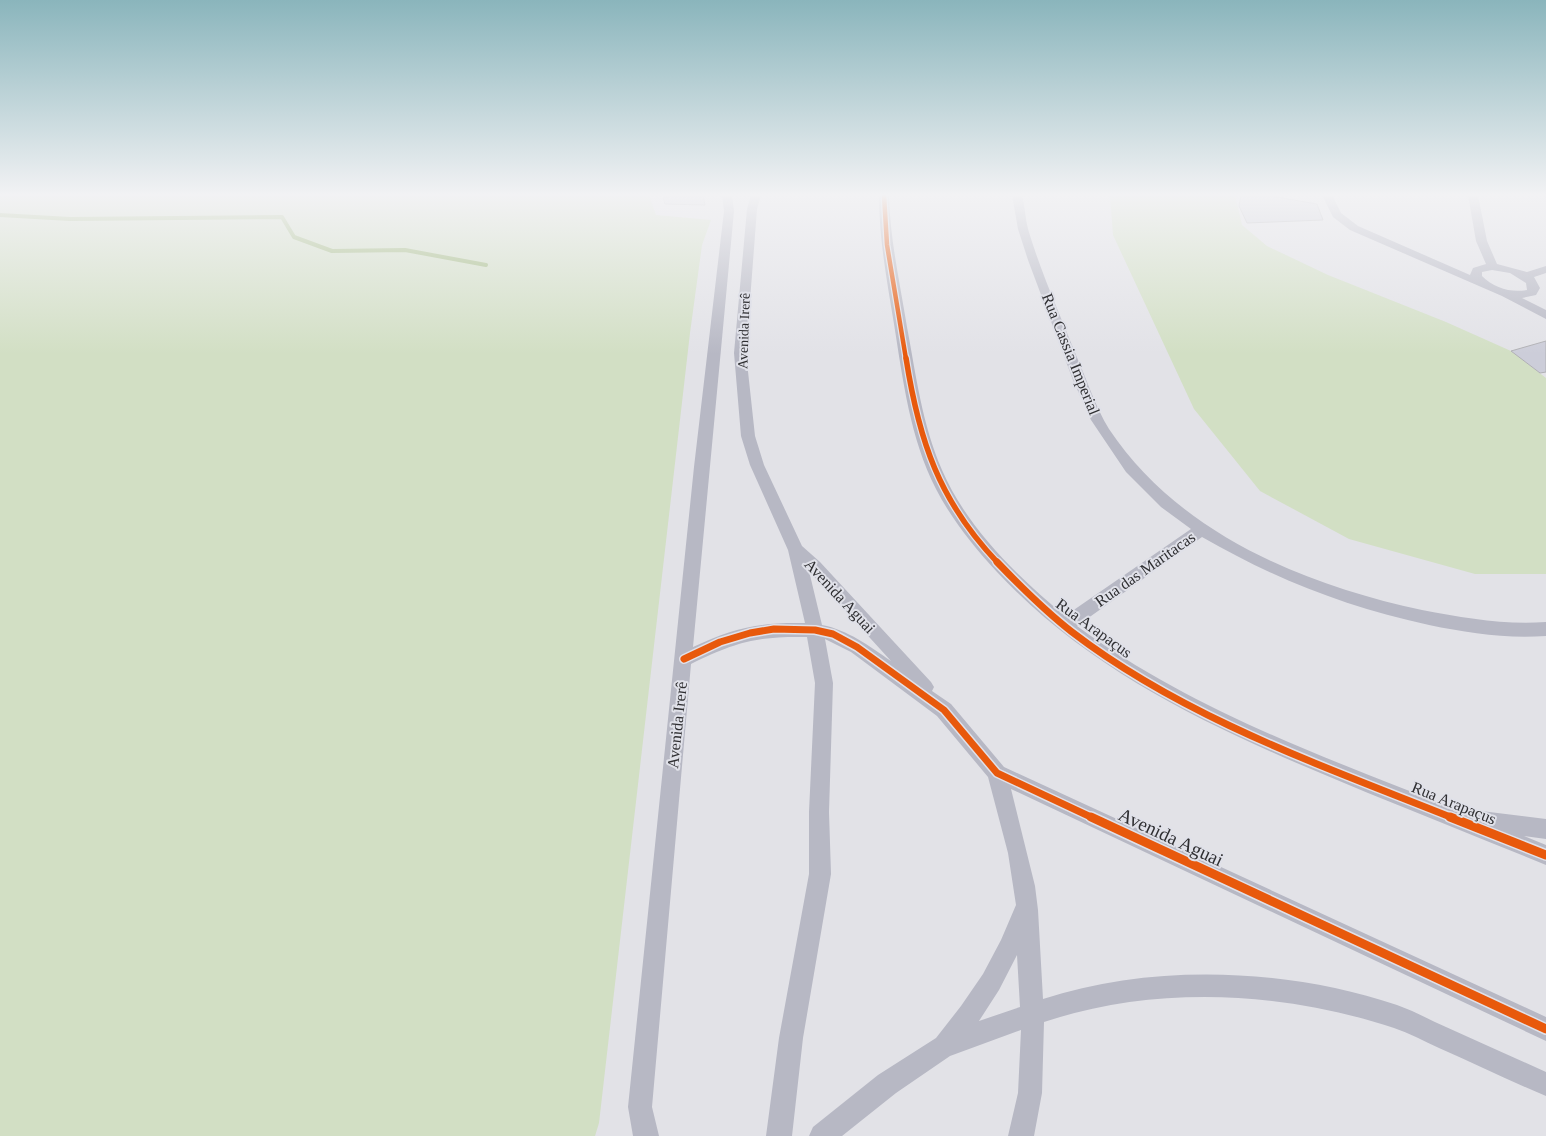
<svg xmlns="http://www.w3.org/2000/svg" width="1546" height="1136" font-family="'Times New Roman',serif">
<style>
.green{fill:#d2dfc4}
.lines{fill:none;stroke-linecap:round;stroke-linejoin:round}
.stream{stroke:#9db779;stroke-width:4}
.building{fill:#cccdd9;stroke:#b0b0b4}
.street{fill:#b7b8c4;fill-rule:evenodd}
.cycleway-far3-casing{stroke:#e0e1e9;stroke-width:7}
.cycleway-far2-casing{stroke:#e0e1e9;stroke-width:8}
.cycleway-far1-casing{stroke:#e0e1e9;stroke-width:10}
.cycleway-casing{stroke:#e0e1e9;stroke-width:12}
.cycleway-far3{stroke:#e8590c;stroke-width:4.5}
.cycleway-far2{stroke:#e8590c;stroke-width:5.5}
.cycleway-far1{stroke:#e8590c;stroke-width:7}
.cycleway{stroke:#e8590c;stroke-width:9}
.labels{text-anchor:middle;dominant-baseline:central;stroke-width:4;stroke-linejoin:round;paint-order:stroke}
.far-street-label{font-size:14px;fill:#2f2f32;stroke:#e0e1e9}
.street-label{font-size:16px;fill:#2f2f32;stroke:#e0e1e9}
.near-street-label{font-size:19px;fill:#2f2f32;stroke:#e0e1e9}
</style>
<rect width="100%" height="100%" fill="#e2e2e7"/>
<g class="green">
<path d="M0,195h649l7,20 55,5 -9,25 -12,88 -91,790 -4,13h-595z"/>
<path d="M1110,195h125l7,30 25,21 61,29 118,47 65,29 35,27v196h-71l-126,-35 -89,-48 -66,-82 -81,-174z"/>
</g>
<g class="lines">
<path class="stream" d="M0,215l70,4 212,-2 12,20 38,14 73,-1 81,15"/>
</g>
<g class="building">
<path d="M679,195h24l2,10 -40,-1 -2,-6z"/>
<path d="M1241,195h24l52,9 6,16 -76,3 -8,-17z"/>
<path d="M1546,341v31l-6,1 -29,-22z"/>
</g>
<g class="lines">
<g class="street">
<path d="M722,195h10l2,16 -41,436c40,-19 67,-25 112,-24l-17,-73 -38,-85 -9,-29 -7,-83 13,-144 4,-14h10l-4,14 -11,144 9,83 9,29 38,81 18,16 111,120 3,5 -2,4 19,13 53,63 542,250v24l-535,-252 24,97 3,24 5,89c110,-36 244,-31 354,6 17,6 33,15 49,22 33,15 67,30 100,45v24c-36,-15 -71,-32 -107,-48 -15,-7 -30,-15 -45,-20 -111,-37 -239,-43 -350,-6l-2,71 -8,43h-26l10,-43 3,-63 -71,26 -54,37 -54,43h-33l4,-9 65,-52 58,-37 25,-32 22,-32 18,-34 15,-35 -8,-52 -20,-76 -51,-61 -86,-64 -26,-13 8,44 -4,129 2,62 -28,164 -11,98h-26l13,-98 30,-164v-62l6,-129 -8,-46c-50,-1 -71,5 -116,27l-39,443 7,29h-26l-5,-29 66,-640 30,-256zM809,571l82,90c-22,-15 -43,-31 -69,-36zM1017,955l3,52 -41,14 20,-31z"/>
<path d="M879,195h10c1,45 11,88 18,132 9,48 15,97 35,143 25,58 75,106 123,146l126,-87 -30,-22 -35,-35 -35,-52 -18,-40 -45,-120 -10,-31 -6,-34h10c3,11 3,23 6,34 13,44 33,88 50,131 10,23 18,48 31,69 69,104 195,156 313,181 42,8 82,15 124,12v14c-40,3 -78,-3 -117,-11 -83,-18 -154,-46 -227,-88l-125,89c117,86 255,134 389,187l7,-3 73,9v20l-22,-3 22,9v20c-59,-24 -118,-48 -178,-72 -135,-56 -269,-112 -371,-221 -23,-25 -45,-52 -61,-83 -26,-51 -33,-109 -42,-165 -7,-43 -15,-85 -15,-129z"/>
<path d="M1322,195h10l9,18 17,13 112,49 3,-7 13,-4 -10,-23 -8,-46h10l9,46 10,23 30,8 19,-6v7l-12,4 6,11 -4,7 -14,3 24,12v9l-44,-23 -152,-66 -17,-13zM1492,270l18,3 16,10 1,7c-16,3 -33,-2 -45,-14v-4z"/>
</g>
<g class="cycleway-far3-casing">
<path id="cycleway-far3" d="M884,195l3,50 19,114"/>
</g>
<g class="cycleway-far2-casing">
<path id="cycleway-far2" d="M906,358c13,83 33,143 92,205"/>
</g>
<g class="cycleway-far1-casing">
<g id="cycleway-far1">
<path d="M997,562c24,25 48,49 75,70 112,86 251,134 381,186"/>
<path d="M684,659l36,-17 30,-9 24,-4 41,1 18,4 24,13 87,63 53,63 96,45"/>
</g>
</g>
<g class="cycleway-casing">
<g id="cycleway">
<path d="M1091,817l455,212"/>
<path d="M1450,817l96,38"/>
</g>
</g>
<use href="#cycleway-far3" class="cycleway-far3"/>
<use href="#cycleway-far2" class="cycleway-far2"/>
<use href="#cycleway-far1" class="cycleway-far1"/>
<use href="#cycleway" class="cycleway"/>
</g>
<linearGradient id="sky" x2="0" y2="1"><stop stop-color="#8ab5bc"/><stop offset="0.55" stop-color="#f2f2f4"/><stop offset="1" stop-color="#f2f2f4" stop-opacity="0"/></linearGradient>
<rect width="1546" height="354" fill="url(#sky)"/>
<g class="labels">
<g class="far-street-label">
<text transform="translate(744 331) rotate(-88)">Avenida Irerê</text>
</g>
<g class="street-label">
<text transform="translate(1071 354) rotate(68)">Rua Cassia Imperial</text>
<text transform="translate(1145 569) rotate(-35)">Rua das Maritacas</text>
<text transform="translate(840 596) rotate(47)">Avenida Aguai</text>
<text transform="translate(1094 628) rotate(36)">Rua Arapaçus</text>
<text transform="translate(677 725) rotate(-84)">Avenida Irerê</text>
<text transform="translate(1454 803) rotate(22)">Rua Arapaçus</text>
</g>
<g class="near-street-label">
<text transform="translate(1171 837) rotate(25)">Avenida Aguai</text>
</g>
</g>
</svg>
